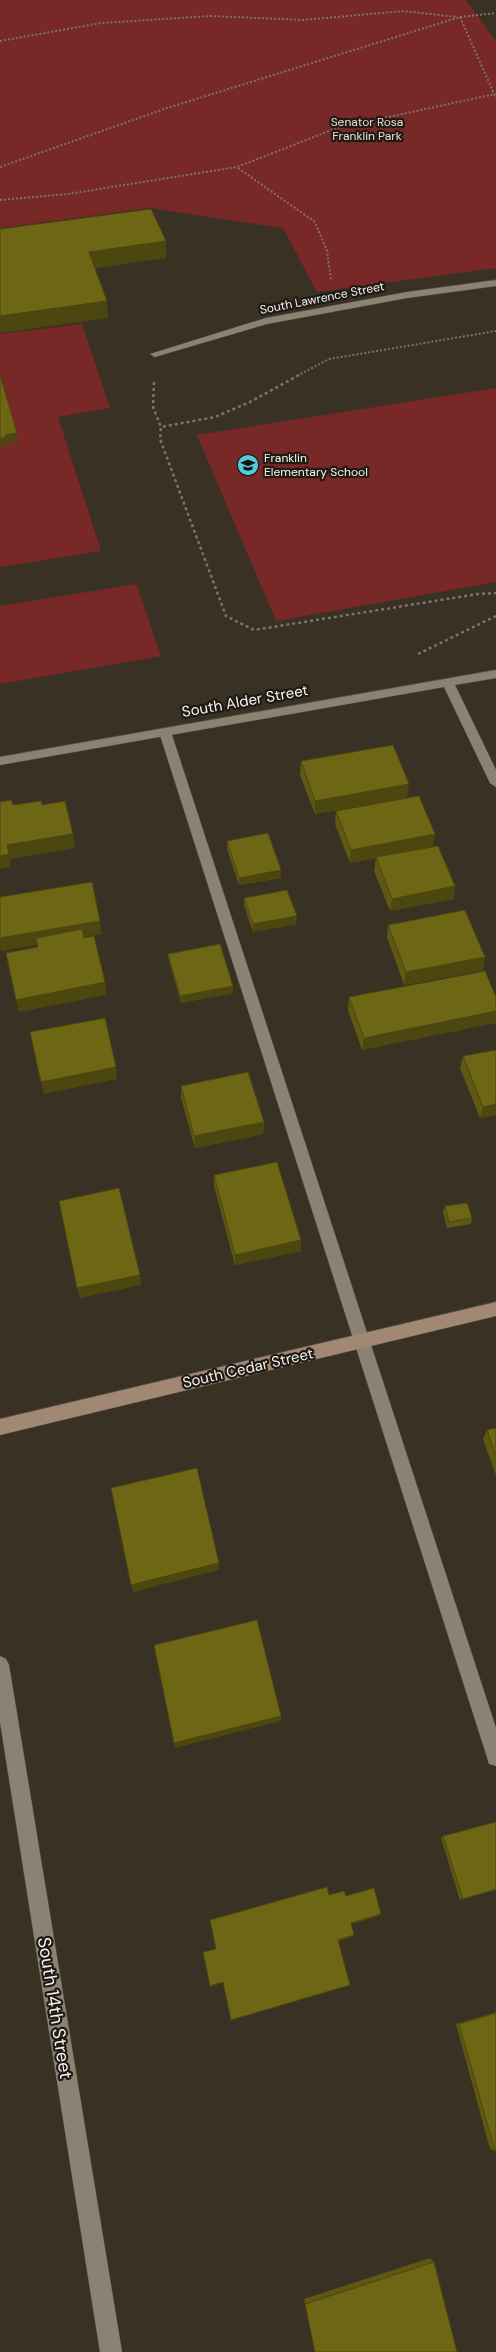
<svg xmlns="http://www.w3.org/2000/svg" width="496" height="2352" font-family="'DM Sans',sans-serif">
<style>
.green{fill:#782826}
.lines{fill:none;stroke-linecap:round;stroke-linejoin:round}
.lane-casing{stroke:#554e43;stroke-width:1}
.street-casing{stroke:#554e43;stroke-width:1}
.secondary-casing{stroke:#554e43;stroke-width:1}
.path-far1{stroke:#7c7469;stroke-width:2;stroke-dasharray:2 2;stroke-linecap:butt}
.path{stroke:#7c7469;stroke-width:2.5;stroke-dasharray:3 3;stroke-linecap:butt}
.lane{fill:#8c8274;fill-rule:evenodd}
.street{fill:#8c8274;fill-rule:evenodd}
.secondary{fill:#a28872;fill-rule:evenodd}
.wall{fill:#5e5812}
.shaded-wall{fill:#4c470f}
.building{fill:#6d6615;stroke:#4c470f}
.labels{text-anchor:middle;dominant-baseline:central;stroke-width:4.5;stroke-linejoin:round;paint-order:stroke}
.far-park-label{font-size:12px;fill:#f3d8d5;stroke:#1e1a14}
.far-street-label{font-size:12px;fill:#f9f4ec;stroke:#1e1a14}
.far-poi-label{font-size:12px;fill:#f9f4ec;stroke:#1e1a14;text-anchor:start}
.street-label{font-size:15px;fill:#f9f4ec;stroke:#1e1a14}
.near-street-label{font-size:18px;fill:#f9f4ec;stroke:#1e1a14}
</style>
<rect width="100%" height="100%" fill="#3a3125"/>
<g class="green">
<path d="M0,0h466l30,41v227l-179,24 -34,-64 -134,-20 -149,20z"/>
<path d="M82,324l28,84 -52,9 43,134 -101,16v-233z"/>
<path d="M496,388v194l-220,39 -79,-186z"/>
<path d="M136,584l25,72 -161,28v-78z"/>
</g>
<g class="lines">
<g class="lane-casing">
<g id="lane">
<path d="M496,280v6l-89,12 -140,26 -109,32 -3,1 -5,-3 116,-36 141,-26z"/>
<path d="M165,728l6,4 325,996v38l-7,-2 -2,-7 -328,-1025z"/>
</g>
</g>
<g class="street-casing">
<g id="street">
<path d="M496,670v8l-41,7 41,85v17l-6,-4 -46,-96 -444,78v-8z"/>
<path d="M0,1656l6,3 3,6 113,687h-22l-100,-630z"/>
</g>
</g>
<g class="secondary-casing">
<path id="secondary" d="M496,1302v14l-496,119v-16z"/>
</g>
<g class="path-far1">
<path d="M460,17l36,81"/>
<path d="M0,41l101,-18 110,-7 92,4 101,-9 53,6"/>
<path d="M0,167l164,-58 296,-92 36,-4"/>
<path d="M238,168l77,54 12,29 4,28"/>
<path d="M0,200l68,-6 169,-27 100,-39 158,-34"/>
<path d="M297,376l32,-17 167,-28"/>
</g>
<g class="path">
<path d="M299,375l-49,27 -35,15 -54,10 -1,12 66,177 28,14 224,-36 18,-1"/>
<path d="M154,382l-1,25 8,20"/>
<path d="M418,654l78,-38"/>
</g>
<use href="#lane" class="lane"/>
<use href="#street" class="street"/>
<use href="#secondary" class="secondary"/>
</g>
<g class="wall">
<path d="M301,761l106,37 -92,16 -15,-39z"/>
<path d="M336,811l97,36 22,39 -2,13 -63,12 -16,-40 2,-13 -26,5 -15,-39z"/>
<path d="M227,841l54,37 -42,7 -12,-36z"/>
<path d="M244,898l52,26 -43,8 -9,-27z"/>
<path d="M388,925l97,32 -2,13 -79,15 -17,-48z"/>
<path d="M168,954l65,32v7l-52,10 -12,-42z"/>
<path d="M349,997h147l-134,53 -14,-40z"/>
<path d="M463,1056l33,59 -16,3 -20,-50z"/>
<path d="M181,1086l83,36 -1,12 -68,14 -14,-50z"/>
<path d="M214,1175l87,65v11l-66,14 -21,-79z"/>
<path d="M445,1206l27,12 -1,6 -24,4 -4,-16z"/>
<path d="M496,1428v47l-13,-36 4,-9z"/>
<path d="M496,1822v68l-36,10 -19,-62 2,-2z"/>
<path d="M496,2012v139h-1l-5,-2 -34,-125z"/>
<path d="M430,2258l4,4 -119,90 -11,-53z"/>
</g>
<g class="shaded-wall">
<path d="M166,241v17l-75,11 -2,-17z"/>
<path d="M107,301l1,17 -108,15v-17z"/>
<path d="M17,433l1,8 -12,2 1,3 -7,1v-9l5,-3z"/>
<path d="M409,784l-2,14 -92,16v-13z"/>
<path d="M73,834l2,14 -65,11 1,8 -11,2v-13l7,-11z"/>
<path d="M435,834l-2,14 -83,15 1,-13z"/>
<path d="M281,870v8l-42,7v-7z"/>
<path d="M455,886l-2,13 -63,12 2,-12z"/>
<path d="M297,916l-1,8 -43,8v-8z"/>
<path d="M100,921l2,13 -101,17 -1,-6v-7z"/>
<path d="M485,957l-2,13 -79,15 2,-13z"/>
<path d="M105,982l2,13 -88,17 -3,-12z"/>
<path d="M233,986v7l-52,10 -1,-7z"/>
<path d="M496,1011v12l-134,27 2,-12z"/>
<path d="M116,1067l1,12 -73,15 -3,-12z"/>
<path d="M496,1104v11l-16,3 3,-11z"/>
<path d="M264,1122l-1,12 -68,14 -1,-12z"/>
<path d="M301,1240v11l-66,14v-10z"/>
<path d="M140,1275l1,10 -61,13 -3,-10z"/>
<path d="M219,1563v7l-86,22 -2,-7z"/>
<path d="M281,1716v5l-106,27 -1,-5z"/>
<path d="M496,1889v1l-36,10 3,-1z"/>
<path d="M381,1914l-2,2 -29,9 1,-2z"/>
<path d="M354,1935l-1,2 -16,5 1,-2z"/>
<path d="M223,1982v1l-13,4v-1z"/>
</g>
<g class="building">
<path d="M151,209l15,32 -77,11 18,49 -107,15v-87z"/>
<path d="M0,375l17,58 -12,2v3h-5z"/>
<path d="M393,745l16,39 -94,17 -14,-40z"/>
<path d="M419,796l16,38 -84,16 -15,-39z"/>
<path d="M11,800l2,5 28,-4 1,4 23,-4 8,33 -66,11 2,9 -9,2v-54z"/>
<path d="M268,833l13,37 -42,8 -12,-37z"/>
<path d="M438,846l17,40 -63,13 -16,-42z"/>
<path d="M92,882l8,39 -100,17v-41z"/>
<path d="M287,890l10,26 -44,8 -9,-26z"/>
<path d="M465,910l20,47 -79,15 -18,-47z"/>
<path d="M82,929l2,9 10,-2 11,46 -89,18 -10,-47 32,-6 -2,-9z"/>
<path d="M220,944l13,42 -53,10 -12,-42z"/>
<path d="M485,971l11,26v14l-132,27 -15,-41z"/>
<path d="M105,1018l11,49 -75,15 -11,-50z"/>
<path d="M496,1050v54l-13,3 -20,-51z"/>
<path d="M248,1072l16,50 -70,14 -13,-50z"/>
<path d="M277,1162l24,78 -66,15 -21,-80z"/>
<path d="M119,1188l21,87 -63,13 -18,-87z"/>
<path d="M467,1203l5,15 -23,4 -4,-16z"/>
<path d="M496,1428v29l-9,-27z"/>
<path d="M197,1468l22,95 -88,22 -20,-97z"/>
<path d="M257,1620l24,96 -107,27 -20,-98z"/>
<path d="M496,1822v67l-33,10 -20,-63z"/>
<path d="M327,1887l2,8 15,-4 2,5 28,-8 7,26 -30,9 3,12 -16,5 12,45 -119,35 -8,-38 -13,4 -7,-34 13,-3 -6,-29z"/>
<path d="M496,2013v138h-1l-36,-127z"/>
<path d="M434,2262l23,90h-142l-10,-48z"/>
</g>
<defs>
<g id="school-disc" transform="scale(1.125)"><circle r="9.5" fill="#54cadd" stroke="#1e1a14"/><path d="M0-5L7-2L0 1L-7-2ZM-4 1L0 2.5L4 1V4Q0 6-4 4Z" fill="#111"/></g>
</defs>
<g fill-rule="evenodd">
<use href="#school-disc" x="248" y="465"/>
</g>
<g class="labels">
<g class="far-park-label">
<text x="367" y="122">Senator Rosa<tspan x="367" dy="14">Franklin Park</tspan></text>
</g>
<g class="far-street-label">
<text transform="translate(322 298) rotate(-11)">South Lawrence Street</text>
</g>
<g class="far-poi-label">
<text x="264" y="458">Franklin<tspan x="264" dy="14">Elementary School</tspan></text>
</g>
<g class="street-label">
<text transform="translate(245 701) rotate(-10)">South Alder Street</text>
<text transform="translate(248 1368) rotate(-13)">South Cedar Street</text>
</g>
<g class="near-street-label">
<text transform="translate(55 2008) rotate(81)">South 14th Street</text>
</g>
</g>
</svg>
